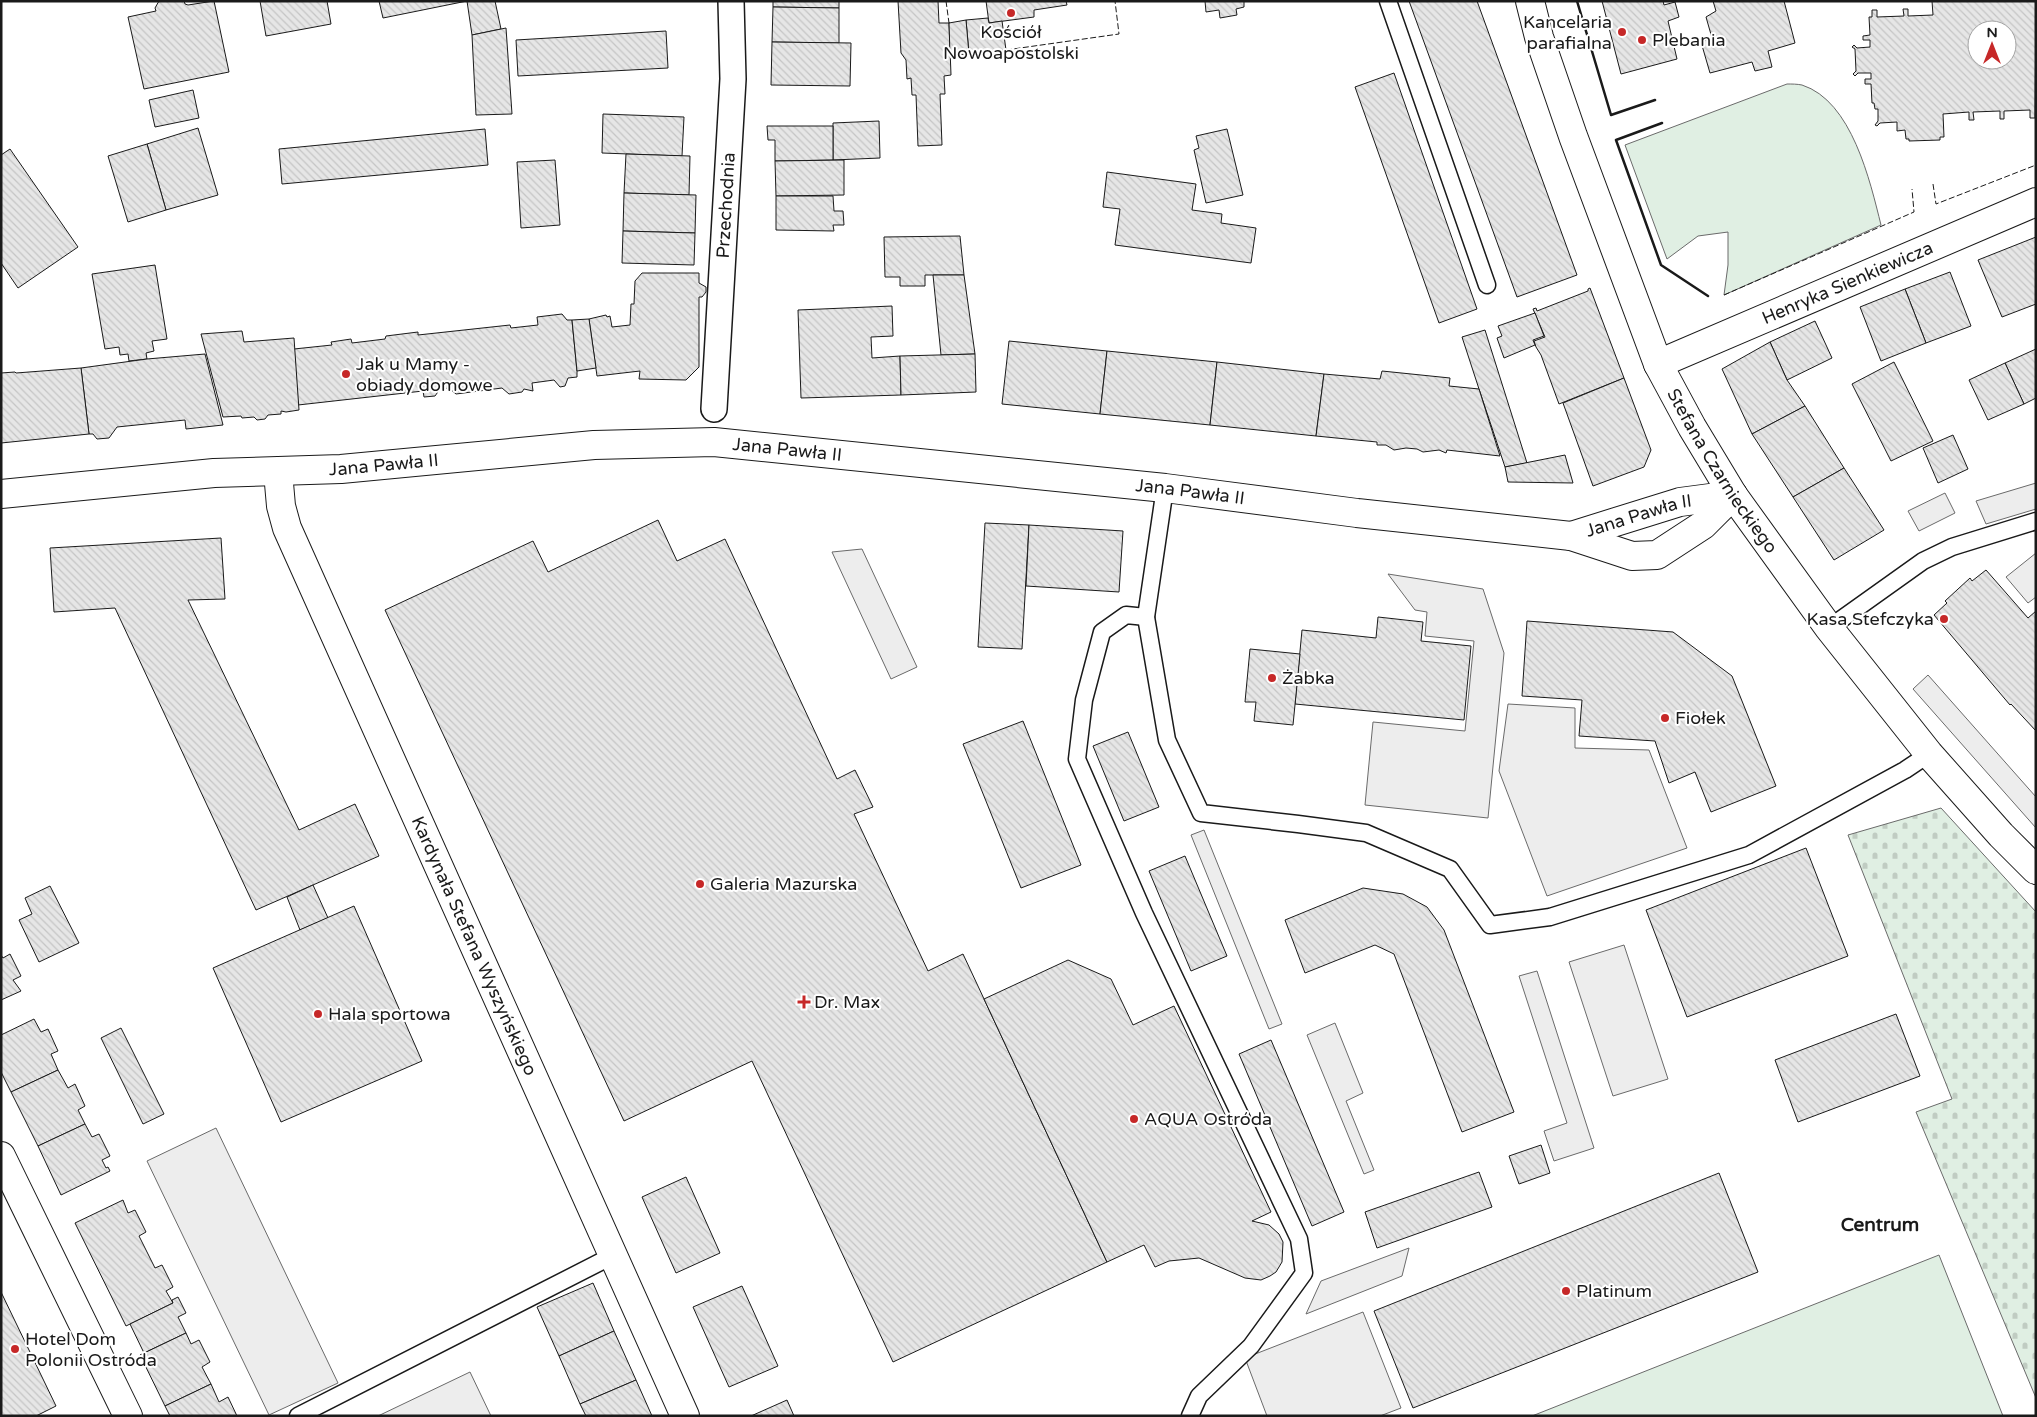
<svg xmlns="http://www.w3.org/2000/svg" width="2037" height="1417" font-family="'Varela Round',sans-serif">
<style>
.cemetery{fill:url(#cemetery-stones);stroke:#6a6a6a}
.park{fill:#e0efe3;stroke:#6a6a6a}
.parking{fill:#ededed;stroke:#6a6a6a}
.building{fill:url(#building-back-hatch);stroke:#1a1a1a;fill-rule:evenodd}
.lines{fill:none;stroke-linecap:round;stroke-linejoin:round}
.service-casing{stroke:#1a1a1a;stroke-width:19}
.pedestrian-casing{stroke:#1a1a1a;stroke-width:28}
.minor-casing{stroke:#1a1a1a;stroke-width:30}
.tertiary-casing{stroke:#1a1a1a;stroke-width:30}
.service{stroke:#fff;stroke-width:16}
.pedestrian{stroke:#fff;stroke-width:25}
.minor{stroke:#fff;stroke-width:28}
.tertiary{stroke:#fff;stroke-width:28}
.fence{stroke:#1a1a1a;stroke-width:1;stroke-dasharray:6 2.5;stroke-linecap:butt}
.wall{stroke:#1a1a1a;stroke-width:2.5}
.poi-dot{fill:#c62828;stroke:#fff;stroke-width:2}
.labels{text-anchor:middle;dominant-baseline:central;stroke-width:4;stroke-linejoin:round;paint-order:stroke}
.poi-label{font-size:18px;fill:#1a1a1a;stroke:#fff;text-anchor:start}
.street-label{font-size:18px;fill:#1a1a1a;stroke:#fff}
.neighbourhood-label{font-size:19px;font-weight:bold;fill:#1a1a1a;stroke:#fff}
</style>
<defs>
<pattern id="cemetery-stones" width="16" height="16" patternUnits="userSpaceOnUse" patternTransform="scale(1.25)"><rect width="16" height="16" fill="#e0efe3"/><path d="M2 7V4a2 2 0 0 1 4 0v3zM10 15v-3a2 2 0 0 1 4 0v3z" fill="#c0ccc2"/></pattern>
<pattern id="building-back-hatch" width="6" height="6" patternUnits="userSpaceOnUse" patternTransform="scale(1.25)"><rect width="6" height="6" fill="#e6e6e6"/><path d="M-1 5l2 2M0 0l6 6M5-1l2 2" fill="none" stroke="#c5c5c5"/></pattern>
</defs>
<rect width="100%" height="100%" fill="#fff"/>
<path class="cemetery" d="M1941,808l95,104v486l-120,-286 36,-13 -104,-264z"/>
<g class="park">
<path d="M1787,84c5,0 10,0 15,1 50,16 68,96 79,140l-157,70 4,-30v-33l-30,4 -31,23 -42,-114z"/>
<path d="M1939,1255l64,161h-471z"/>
</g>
<g class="parking">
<path d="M2036,483v26l-50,15 -10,-23z"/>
<path d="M1945,493l10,20 -36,18 -11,-20z"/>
<path d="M862,549l55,118 -26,12 -59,-127z"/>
<path d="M2036,553v44l-8,6 -22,-26z"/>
<path d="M1388,574l95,15 21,64 -16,165 -123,-13 8,-83 92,9 9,-90 -49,-5 2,-24 -12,-2z"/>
<path d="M1928,675l108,122v31l-123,-139z"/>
<path d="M1508,704l67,4v40l74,2 38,98 -140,48 -48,-125z"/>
<path d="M1204,830l78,194 -13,5 -78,-194z"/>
<path d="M1624,945l44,134 -55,17 -44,-134z"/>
<path d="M1537,971l57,177 -40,13 -10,-30 23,-8 -48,-147z"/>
<path d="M1335,1023l28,70 -17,8 28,69 -10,4 -57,-139z"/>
<path d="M216,1128l122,255 -69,32 -122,-254z"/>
<path d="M1409,1248l-7,28 -96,38 15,-33z"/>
<path d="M1363,1312l38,96 -21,8h-113l-22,-58z"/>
<path d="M470,1372l21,44h-113z"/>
</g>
<g class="building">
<path d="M159,1h25l1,3 3,1 26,-4 15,71 -85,17 -16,-72 28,-6 -1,-3z"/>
<path d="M260,1h67l4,23 -65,12z"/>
<path d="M379,1h88l-84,17z"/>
<path d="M467,1h28l6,28 -29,6z"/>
<path d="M773,1h66v7l-66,-1z"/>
<path d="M898,1h40l1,22h10l2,52 -7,1 1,18h-5l2,51 -24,1 -2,-51h-4l-1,-17 -4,1 -1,-19 -5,-7z"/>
<path d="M986,1h80l1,4 -33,5v7l-45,6z"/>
<path d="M1205,1h39v6l-8,2 1,6 -17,3 -1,-8 -13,2z"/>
<path d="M1409,1h68l100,274 -60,22z"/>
<path d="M1602,1h61l1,4 11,-3 4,15 -11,4 9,38 -56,15z"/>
<path d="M1713,1h71l11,42 -27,8 4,16 -17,4 -3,-9 -42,11 -9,-31 11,-4 -6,-21 10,-6z"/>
<path d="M1932,1h104l-1,117h-5v-8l-26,1v8h-4v-8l-27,1 1,8h-5v-8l-26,2 1,23h-4v3l-31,1v-2h-3l-1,-9 -8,1v-9l-17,1 -3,3 -2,-1 3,-4v-12h-3l-1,-6h-2l-1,-19h-6v-5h6v-6h-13l-3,3 -2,-2 3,-3 -1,-22 -3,-2 2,-2 3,3 13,-1v-7h-7v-4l7,-1 -1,-18h3v-7h5v7l27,-1 -1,-7h5v7l25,-1zM1977,30h30v30h-30z"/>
<path d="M773,7l66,1v35l-67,-1z"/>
<path d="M988,18l1,5 13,-2 4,29 -37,4 -3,-34z"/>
<path d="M966,20l3,34 -19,1 -1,-32z"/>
<path d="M506,28l6,86 -36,1 -4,-80z"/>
<path d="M666,31l2,37 -150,8 -2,-36z"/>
<path d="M772,42l79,1 -1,43 -79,-1z"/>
<path d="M1394,73l83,236 -38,14 -84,-236z"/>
<path d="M193,90l6,28 -44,9 -6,-27z"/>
<path d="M603,114l81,3 -2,39 -80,-3z"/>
<path d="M879,121l1,37 -47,2v-37z"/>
<path d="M767,126h66v34l-58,1v-21h-7z"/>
<path d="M198,128l20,67 -52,15 -19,-66z"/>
<path d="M485,129l3,36 -206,19 -3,-35z"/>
<path d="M1227,129l16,66 -37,8 -12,-53 5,-2 -3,-12z"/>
<path d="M147,144l19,66 -38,12 -20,-66z"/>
<path d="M10,149l68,98 -60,41 -17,-25v-108z"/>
<path d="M626,154l64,2 -1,39 -65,-2z"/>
<path d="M555,160l5,65 -39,3 -4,-66z"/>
<path d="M844,160v35l-68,1 -1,-35z"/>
<path d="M1107,172l89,12 -4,26 30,4 -1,9 35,5 -5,35 -136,-18 5,-36 -17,-2z"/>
<path d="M624,193l72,2 -1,38 -72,-2z"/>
<path d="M776,196h57l1,15h9l1,14h-11l1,6 -58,-1z"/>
<path d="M623,231l72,2 -1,32 -72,-2z"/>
<path d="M960,236l4,39h-39v11h-25v-9h-15l-1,-40z"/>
<path d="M2036,237v67l-34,13 -24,-57z"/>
<path d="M155,265l12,74 -15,2 2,10 -8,2 1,6 -18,2 -1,-7 -8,1 -1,-8 -14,2 -13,-75z"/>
<path d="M1950,272l21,54 -45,17 -21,-54z"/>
<path d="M642,273h57v10l7,4v5l-4,5h-3v70l-13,13 -47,-1 1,-8 -43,5 -8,-57 17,-4 1,2 3,-1 2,11 18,-2 1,-21h3l1,-23z"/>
<path d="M933,275h31l11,79 -34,1z"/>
<path d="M1590,288l34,90 -65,26 -18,-49 -5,-8 -2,-6 11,-4 -12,-28 3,-1 1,3 51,-20v-2z"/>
<path d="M1905,289l21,54 -45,18 -21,-54z"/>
<path d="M892,306l1,30 -22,1 1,21 28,-2 1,39 -100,3 -3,-88z"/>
<path d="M1535,313l9,23 -11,4 2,5 -31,13 -7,-20 5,-2 -4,-10z"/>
<path d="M562,314l5,6h5l5,51v6l-9,1 -3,8 -5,1 -6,-7 -22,3 1,8 -9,-2 -2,3 -13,2 -7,-6 -46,6 -7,-6 -9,1 -5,7 -11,1 -1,-6 -125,14 -4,-56 38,-4 -1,-3 20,-3 1,4 33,-4 1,-3 32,-4v3l92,-10 1,3 27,-3 -1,-8z"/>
<path d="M589,319l7,49 -19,3 -5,-51z"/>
<path d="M1815,321l17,37 -45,22 -17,-38z"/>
<path d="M1485,330l42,133 -22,4 -26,-78 -17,-52z"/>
<path d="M242,331l2,11 50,-4 5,72 -13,2 -5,-1v3l-13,1 -3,4 -8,1 -3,-3 -12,1 -1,-2 -18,1 -22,-83z"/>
<path d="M1009,341l98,10 -7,63 -98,-10z"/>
<path d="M1770,342l17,38 18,26 -53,28 -30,-65z"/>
<path d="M2036,349v49l-12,6 -19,-41z"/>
<path d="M1107,351l110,11 -7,63 -110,-11z"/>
<path d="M205,354l18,71 -37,4 -1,-9 -68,7 -8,11 -12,1 -4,-5h-4l-8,-66 66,-9z"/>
<path d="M975,354l1,38 -75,3 -1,-39z"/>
<path d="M1217,362l107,12 -8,62 -106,-11z"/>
<path d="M1894,362l39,79 -42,20 -39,-77z"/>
<path d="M2005,363l19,41 -36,16 -19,-40z"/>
<path d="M81,368l8,66 -88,9v-70l14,-1 1,1z"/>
<path d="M1382,371l68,7 -1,8 30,3 21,67 -53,-6 -1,3 -7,-3 -16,2 -6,-3 -11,-1 -12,2 -8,-5h-9v-3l-61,-6 8,-62 56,5z"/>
<path d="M1624,378l27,72 -7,17 -51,19 -30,-83z"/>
<path d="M1805,406l39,62 -51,29 -41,-63z"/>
<path d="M1953,435l15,34 -30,14 -15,-35z"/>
<path d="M1565,455l8,28 -65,-1 -3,-15z"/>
<path d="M1844,468l40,62 -50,30 -41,-63z"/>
<path d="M658,520l19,41 48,-22 112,240 18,-9 18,37 -19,7 74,157 35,-17 144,308 -214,100 -141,-301 -128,60 -239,-511 148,-69 15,31z"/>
<path d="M985,523l44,2 -7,124 -44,-2z"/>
<path d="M1029,525l94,6 -4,61 -93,-6z"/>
<path d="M221,538l4,61 -37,1 111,230 56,-26 24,52 -123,54 -141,-302 -61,4 -4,-64z"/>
<path d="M1986,570l42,48 8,-7v120l-25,-27 -1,1 -76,-90 13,-12 -2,-2 25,-23 2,3z"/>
<path d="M1378,617l45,5 -2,19 50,5 -7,74 -169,-16 7,-74 74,8z"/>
<path d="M1527,621l146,11 59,44 44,110 -65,26 -16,-40 -26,11 -14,-42 -76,-5 3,-36 -60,-4z"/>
<path d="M1250,649l50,5 -7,71 -39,-4 2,-19h-11z"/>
<path d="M1023,721l58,144 -60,23 -58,-144z"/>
<path d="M1128,732l31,75 -35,14 -31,-75z"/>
<path d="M1806,848l42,108 -161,61 -41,-107z"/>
<path d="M1185,856l42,100 -36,15 -42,-100z"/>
<path d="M313,885l15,33 -28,12 -13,-33z"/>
<path d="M50,886l29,57 -40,19 -20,-42 13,-6 -7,-16z"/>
<path d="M1363,888l40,6 24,13 17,23 70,182 -52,20 -68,-178 -19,-9 -70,28 -20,-53z"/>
<path d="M354,906l68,155 -141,61 -68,-154z"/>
<path d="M10,954l11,22 -8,4 8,11 -20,9v-45l2,3z"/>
<path d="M1068,960l43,19 22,46 41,-19 97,206 -19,9 17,4 10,9 4,8 -1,20 -6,10 -6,4 -9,4 -16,-2 -46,-20 -30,3 -14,6 -11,-22 -37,17 -123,-263z"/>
<path d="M1896,1014l24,62 -122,46 -23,-62z"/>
<path d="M34,1019l7,13 7,-3 10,22 -7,3 7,16 -47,22 -10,-20v-37z"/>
<path d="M121,1028l43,86 -21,10 -42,-86z"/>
<path d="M1271,1040l73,172 -32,14 -73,-172z"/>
<path d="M58,1070l10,18 7,-4 10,22 -7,4 7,14 -47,22 -27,-54z"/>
<path d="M85,1124l7,13 7,-3 11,22 -8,4 4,8 2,-1 2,4 -49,24 -23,-49z"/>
<path d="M1541,1145l9,28 -31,11 -10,-28z"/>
<path d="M1479,1172l13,35 -115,41 -12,-36z"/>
<path d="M1719,1173l39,99 -345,136 -39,-97z"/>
<path d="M686,1177l34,76 -44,20 -34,-76z"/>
<path d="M123,1200l5,13 7,-3 11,22 -7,4 16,32 7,-3 11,22 -7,4 7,12 -47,23 -51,-103z"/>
<path d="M593,1283l21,48 -55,25 -22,-49z"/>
<path d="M742,1286l36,80 -49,21 -36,-80z"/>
<path d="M1,1292l55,114 -20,10h-35z"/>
<path d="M178,1297l8,16 -8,4 8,16 -42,20 -14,-29 43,-21 -1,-3z"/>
<path d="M614,1331l22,49 -56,24 -21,-48z"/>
<path d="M186,1333l5,11 8,-4 11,22 -8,5 9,17 -46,22 -25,-51z"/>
<path d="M636,1380l16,36h-66l-6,-12z"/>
<path d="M211,1384l8,18 9,-5 9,19h-67l-5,-10z"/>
<path d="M787,1400l7,16h-43z"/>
</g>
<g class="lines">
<g class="service-casing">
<g id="service">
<path d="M1388,1l99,284"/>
<path d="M1165,488l-19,129 21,123 34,73 97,11 68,9 84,36 40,56 60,-8 199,-62 156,-85 24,-16"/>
<path d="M1146,617l-20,-2 -24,17 -18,68 -7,59 67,154 155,326 5,34 -53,73 -52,50 -9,20"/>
<path d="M1829,628l94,-67 29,-14 84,-26"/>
<path d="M298,1416l316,-161"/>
</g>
</g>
<g class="pedestrian-casing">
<g id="pedestrian">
<path id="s1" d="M714,409l19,-330 -2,-78"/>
</g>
</g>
<g class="minor-casing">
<g id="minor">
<path id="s2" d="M1658,364l378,-162"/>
<path id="s3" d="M278,472l3,34 6,22 398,888"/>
</g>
</g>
<g class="tertiary-casing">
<g id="tertiary">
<path id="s4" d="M1530,1l9,36 34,99 85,228 34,63 41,68 96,133 100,126 72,81 35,35"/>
<path id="s5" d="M1,494l213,-21 127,-4 253,-24 120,-3 451,46 192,25 214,23 61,20 25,-1 46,-30 30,-30"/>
<path id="s6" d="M1571,536l109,-34 53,-7"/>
<path d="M1,1156l127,260"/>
</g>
</g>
<use href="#service" class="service"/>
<use href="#pedestrian" class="pedestrian"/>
<use href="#minor" class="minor"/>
<use href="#tertiary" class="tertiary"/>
<g class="fence">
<path d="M946,1l3,22 3,-1"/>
<path d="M1006,50l113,-16 -4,-33"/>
<path d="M1933,184l3,20 100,-39"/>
<path d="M1724,295l190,-83 -2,-23"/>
</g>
<g class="wall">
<path d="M1577,1l34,114 44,-15"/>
<path d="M1662,123l-46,17 45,125 47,31"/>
</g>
</g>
<g class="poi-dot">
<circle cx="1011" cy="13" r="5"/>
<circle cx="1622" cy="32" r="5"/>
<circle cx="1642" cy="40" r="5"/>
<circle cx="346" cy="374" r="5"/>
<circle cx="1944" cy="619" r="5"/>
<circle cx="1272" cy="678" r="5"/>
<circle cx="1665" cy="718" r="5"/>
<circle cx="700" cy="884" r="5"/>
<path d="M801.5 994.5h5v5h5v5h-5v5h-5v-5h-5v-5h5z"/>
<circle cx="318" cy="1014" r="5"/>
<circle cx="1134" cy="1119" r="5"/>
<circle cx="1566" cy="1291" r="5"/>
<circle cx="15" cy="1349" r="5"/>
</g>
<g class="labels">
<g class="poi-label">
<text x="1612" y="22" text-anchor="end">Kancelaria<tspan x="1612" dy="21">parafialna</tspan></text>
<text x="1011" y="32" text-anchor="middle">Kościół<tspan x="1011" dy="21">Nowoapostolski</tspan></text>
<text x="1652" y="40">Plebania</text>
<text x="356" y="364">Jak u Mamy -<tspan x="356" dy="21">obiady domowe</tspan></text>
<text x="1934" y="619" text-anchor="end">Kasa Stefczyka</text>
<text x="1282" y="678">Żabka</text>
<text x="1675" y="718">Fiołek</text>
<text x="710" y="884">Galeria Mazurska</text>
<text x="814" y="1002">Dr. Max</text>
<text x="328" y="1014">Hala sportowa</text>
<text x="1144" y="1119">AQUA Ostróda</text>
<text x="1576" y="1291">Platinum</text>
<text x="25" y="1339">Hotel Dom<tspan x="25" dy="21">Polonii Ostróda</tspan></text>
</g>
<g class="street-label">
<text stroke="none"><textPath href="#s1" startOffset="204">Przechodnia</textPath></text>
<text stroke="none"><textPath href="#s2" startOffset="206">Henryka Sienkiewicza</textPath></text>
<text stroke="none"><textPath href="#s5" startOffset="789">Jana Pawła II</textPath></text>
<text stroke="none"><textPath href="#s5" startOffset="384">Jana Pawła II</textPath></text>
<text stroke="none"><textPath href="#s4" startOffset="510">Stefana Czarnieckiego</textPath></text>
<text stroke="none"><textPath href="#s5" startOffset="1194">Jana Pawła II</textPath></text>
<text stroke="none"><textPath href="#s6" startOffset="71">Jana Pawła II</textPath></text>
<text stroke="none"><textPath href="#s3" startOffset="515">Kardynała Stefana Wyszyńskiego</textPath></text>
</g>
<g class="neighbourhood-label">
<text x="1880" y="1225">Centrum</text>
</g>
</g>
<rect width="2037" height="1417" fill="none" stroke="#1a1a1a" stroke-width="5"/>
<g transform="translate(1992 45)"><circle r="24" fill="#ffffff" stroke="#a3a3a3"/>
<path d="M0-4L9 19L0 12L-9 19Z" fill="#c62828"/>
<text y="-8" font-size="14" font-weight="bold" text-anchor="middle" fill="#1a1a1a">N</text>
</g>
</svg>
